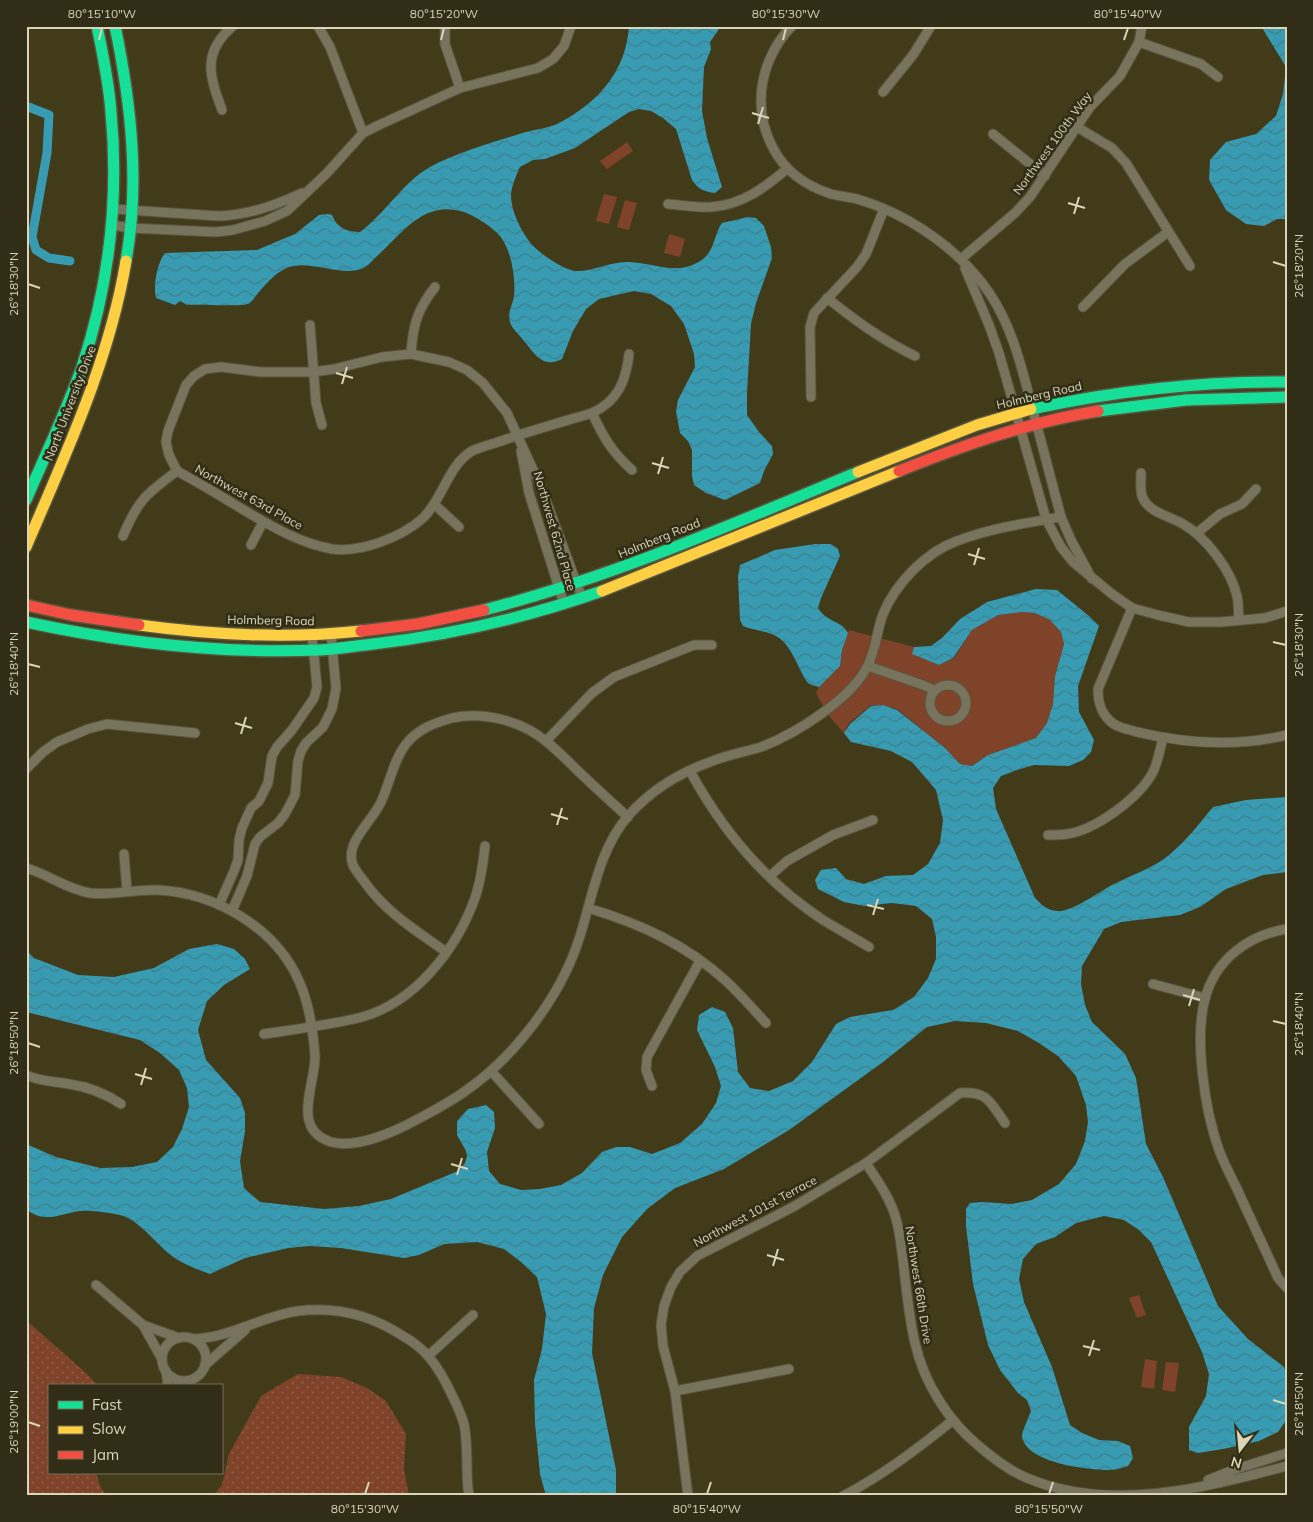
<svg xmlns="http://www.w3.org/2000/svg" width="1313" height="1522" font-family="Mulish,sans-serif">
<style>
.grass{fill:url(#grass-dots)}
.park{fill:#7f432a}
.water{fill:url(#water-waves)}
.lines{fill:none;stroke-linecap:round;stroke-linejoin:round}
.canal{stroke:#399bb2;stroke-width:9}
.street-casing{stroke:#59553d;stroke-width:11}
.fast-casing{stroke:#59553d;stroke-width:14}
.slow-casing{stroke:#59553d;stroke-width:14}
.jam-casing{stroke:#59553d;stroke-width:14}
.street{stroke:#77735c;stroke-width:9}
.fast{stroke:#16e098;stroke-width:11}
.slow{stroke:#ffcf43;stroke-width:11}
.jam{stroke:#f24e42;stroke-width:11}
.ticks{fill:none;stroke:#d9d5b9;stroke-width:2}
.labels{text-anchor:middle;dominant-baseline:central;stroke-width:5;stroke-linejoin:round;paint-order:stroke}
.street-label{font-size:12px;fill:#d9d5b9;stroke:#312d16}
.neatline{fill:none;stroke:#d9d5b9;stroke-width:2}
.ticks-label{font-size:12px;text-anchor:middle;fill:#d9d5b9}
</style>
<defs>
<pattern id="grass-dots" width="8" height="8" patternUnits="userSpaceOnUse" patternTransform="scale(1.25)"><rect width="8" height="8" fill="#7f432a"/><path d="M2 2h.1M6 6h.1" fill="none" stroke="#915d47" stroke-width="1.8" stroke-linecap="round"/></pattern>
<pattern id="water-waves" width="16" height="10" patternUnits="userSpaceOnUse" patternTransform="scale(1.25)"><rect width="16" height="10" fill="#399bb2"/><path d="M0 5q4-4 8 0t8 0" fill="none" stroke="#3b808d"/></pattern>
</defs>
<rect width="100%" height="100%" fill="#413b1a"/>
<g class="grass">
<path d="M26,1320l61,54 11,12h-49v87h47l5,15 6,8h-81z"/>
<path d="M298,1374l43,3 26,11 19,13 20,33 -2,35 5,27h-196l9,-11 7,-31 32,-58z"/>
</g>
<g class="park">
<path d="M627,142l6,9 -26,18 -7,-8z"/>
<path d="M604,194l13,3 -8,27 -13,-3z"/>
<path d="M625,200l12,3 -8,27 -12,-3z"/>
<path d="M669,234l16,5 -5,18 -16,-4z"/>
<path d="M1022,612l13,1 15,7 11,12 3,12 -9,32 -2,28 -6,19 -11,15 -48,17 -17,11 -11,-2 -15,-16 -48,-39 -14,-4h-12l-22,18 -5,10 -16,-18 -12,-22 3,-6 21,-21 2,-16 7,-20 65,17 -1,7 26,11 15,-7 18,-28 26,-15z"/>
<path d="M1139,1295l7,20 -9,3 -8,-20z"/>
<path d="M1145,1359l12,2 -3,28 -13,-2z"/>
<path d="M1166,1362l13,1 -4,29 -13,-2z"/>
</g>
<g class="water">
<path d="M629,26h92l-11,16 1,7 -7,18 -2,44 5,27 15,49 -7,6c-11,-1 -17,-4 -23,-13l-16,-51 -13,-11 -12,-7 -12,-2 -10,3 -54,36 -30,11 -12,1 -13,7c-4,9 -9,20 -9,29 0,15 10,34 18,45 8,11 35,30 48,30 17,0 35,-10 52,-9 26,1 50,15 74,-3 12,-9 11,-25 19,-36l26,-6 8,1 8,8 7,21 1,11 -16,45 -5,21 -4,69v22l12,17 13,14 1,8 -9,17 -4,12 -35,17 -19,-7 -12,-8 -2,-9v-26l-4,-9 -8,-8 -4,-22 2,-11 17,-33 -1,-13 -10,-30 -13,-18 -20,-12 -17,-3 -35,8 -13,10 -13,22 -11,28c-21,10 -27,-6 -39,-19 -4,-6 -11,-11 -13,-18 -3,-9 3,-18 4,-26 2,-18 -3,-48 -15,-61 -8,-9 -24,-19 -35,-23 -41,-13 -62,22 -88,45 -4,4 -10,11 -15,12 -20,7 -46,-7 -68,-3 -15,3 -25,16 -35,27 -3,4 -6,9 -10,11 -10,3 -48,0 -61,1l-7,-4 -5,4 -19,-7c-3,-13 1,-35 9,-45l92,-3 38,-16 24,-19 9,-1 4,1c5,13 15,17 28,17 26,-19 42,-49 70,-65 29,-16 64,-25 96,-35 11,-3 24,-4 33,-9 40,-21 67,-52 70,-97z"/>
<path d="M1261,26h26v193h-10l-13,7 -18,-2 -20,-14 -17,-30 1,-20 16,-18 30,-8 20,-18 7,-22 3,-27z"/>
<path d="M815,544h16l7,5 2,7 -19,42 -3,10c7,13 24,13 30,25l-6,17 -2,16 -21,21 -7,-2 -4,-2c-11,-15 -16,-40 -34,-48 -10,-4 -21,-5 -31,-9l-3,-6 -2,-43 2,-12 35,-15z"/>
<path d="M1036,589l21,1 32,26 10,10 -21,60 1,26 15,28 -3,12 -8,8 -14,6 -35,-1 -17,5 -16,6 -8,12 3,21 39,89c7,7 11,12 22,13 13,2 42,-19 55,-26 19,-10 40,-16 57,-30 17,-14 30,-31 44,-48l33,-7 41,-3v75l-24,3 -37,14 -26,18 -20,8 -59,7 -17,7 -22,37 -1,18 4,21 7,17 33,32 11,24 10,66 17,33 55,129 30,33 36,28 3,9v43l-9,13 -19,9 -36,8 -25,4 -9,-3v-23l17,-31 3,-22 -7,-22 -51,-110 -12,-12 -15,-10 -20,-4 -28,7 -21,14 -19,7 -13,15 -4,20 5,23 28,65 18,58 12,8 17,7 19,1 12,5 3,12 -5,8c-6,2 -13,4 -19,4 -21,0 -84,-7 -87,-34 0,-5 7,-19 9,-25l-4,-11 -9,-7 -18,-23 -12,-25 -15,-61 -7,-58v-17l4,-6 12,-1 30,2 20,-4 27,-16 17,-20 9,-23 3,-19 -2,-17 -10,-29 -18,-20 -19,-13 -21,-12 -32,-8 -31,-2 -28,6 -44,35 -94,68 -65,39 -49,19 -28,21 -25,28 -19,38 -9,33 -2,45 24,117v26h-70l-6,-22 -5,-51 -1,-43 8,-31 4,-35 -9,-37 -16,-15 -17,-13 -27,-7 -33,2 -25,11 -15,3 -63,-10 -32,-2 -21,2 -43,10 -35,16c-11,-4 -22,-8 -32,-14 -19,-11 -37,-40 -58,-45 -11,-2 -28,-5 -39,-4 -21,2 -35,14 -55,-2v-65l30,13 44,11 32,-1 25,-5 16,-15 9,-18 7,-22 -2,-19 -8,-18 -19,-17 -20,-13 -114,-28v-62l8,8 44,17 36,2 40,-9 35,-19 28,-5 17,5 11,10 5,10 -26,16 -17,16 -9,29 8,30 34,38 5,15v18l-5,30 4,27 16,14 64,7 35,-3 32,-7 67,-28 7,-8 2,-7 -1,-5 -9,-16v-14l11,-12 18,-4 8,7 1,16 -8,24 2,19 11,13 21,6 19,-1 21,-4 21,-12 20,-21 14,-5h14l22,7 28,-11 22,-19 14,-21 5,-17 -6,-19 -18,-37 2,-15 13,-8 13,5 8,16 5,44 12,16 19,3 24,-10 19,-19 24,-38 14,-7 43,-7 21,-13 14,-19 8,-19v-22l-4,-18 -16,-13 -24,-3 -27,3 -21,-4 -26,-13 -3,-9 6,-10 15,-2 10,11 18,5 22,-8 27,-1 15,-11 12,-21 3,-23 -7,-30 -24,-28 -21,-11 -40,-9 -7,-9 6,-9 21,-18 12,-1 14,5 48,38 15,16 12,2 16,-11 48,-17 11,-15 6,-19 2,-28 9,-32 -3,-12 -11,-12 -15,-7 -13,-1 -24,3 -26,15 -19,28 -14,7 -27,-11 2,-7 17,-1 11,-8 18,-19 27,-17z"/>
</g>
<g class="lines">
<path class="canal" d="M26,106l23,9 -2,38 -15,84 4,13 13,8 21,3"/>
<g class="street-casing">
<g id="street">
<path d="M318,26l12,21 33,86"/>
<path d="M445,26v18l15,44"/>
<path d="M792,26c-20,20 -31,48 -31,75 0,18 4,32 12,47 12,23 33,38 58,46 8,2 17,3 26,5 17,5 36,13 52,22 31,18 61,43 81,73 22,33 31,71 41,109 10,38 20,76 30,114l10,23 21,39"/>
<path d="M1139,42l62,22 17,13"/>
<path d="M883,92l30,-37 18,-29"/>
<path d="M222,110c-12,-33 -21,-57 11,-84"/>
<path d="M1077,127l35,21 14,15 64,103"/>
<path d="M993,134l52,42"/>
<path d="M668,204c14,1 29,4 43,3 31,-2 53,-19 76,-38"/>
<path d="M114,209l104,7c30,-1 56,-10 84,-23"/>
<path d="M113,225l17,3 86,4 17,-2 32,-9 22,-10 40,-38 36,-40 16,-8 81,-37 78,-20 15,-9 11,-13 7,-20"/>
<path d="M961,259l54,-46 15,-16 60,-90 30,-31 19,-34 3,-16"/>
<path d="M965,268l24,57 10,28 47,166 15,28 12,15 39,32 20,14 26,7 31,7h32l44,-4 22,-7"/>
<path d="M827,298c29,23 55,42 88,58"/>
<path d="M1083,307l42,-43 43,-32"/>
<path d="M310,325l6,78 6,22"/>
<path d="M411,354c2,-29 6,-44 24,-67"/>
<path d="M811,397l-1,-70 4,-14 43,-46 9,-13 18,-45"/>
<path d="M592,413c12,25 19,38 40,57"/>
<path d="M521,451l8,42 35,111"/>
<path d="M177,471l-8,-16 -3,-13 2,-11 18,-46 8,-9 11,-7 16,-2 40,5h52l21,-3 48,-12 29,-3 38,8 18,8 16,13 24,30 34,74 41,111"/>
<path d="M177,471c22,12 44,25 65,38 29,17 57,34 90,40 29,4 70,-12 91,-31 20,-19 25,-53 49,-67 10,-5 22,-7 32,-11 29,-10 58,-18 88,-27 26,-12 34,-32 37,-59"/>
<path d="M1141,473c0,7 -1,17 1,23 6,17 28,20 41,28 23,13 48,46 54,72 2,8 1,16 2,23"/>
<path d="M435,505l24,22"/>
<path d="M1197,533l23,-19 22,-10 14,-15"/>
<path d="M123,536c15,-36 23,-42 54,-65"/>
<path d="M251,545l12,-23"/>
<path d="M1132,608l-34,81c0,12 2,22 11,31 7,8 19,9 28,12 50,12 100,15 150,3"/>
<path d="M868,666l55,19 11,5"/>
<circle cx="948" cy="703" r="18"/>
<path d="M546,741l46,-48 22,-16 80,-32h18"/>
<path d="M26,769l17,-17 14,-10 31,-13 19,-5 88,9"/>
<path d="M690,771c32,59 77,112 133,149 15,9 31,18 46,27"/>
<path d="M1048,835c6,0 13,0 19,-1 29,-4 73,-37 86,-62 5,-10 7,-23 10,-34"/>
<path d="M124,854l3,37"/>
<path d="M26,868c22,6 40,21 64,25 22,3 45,-4 68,-3 57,3 117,37 141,91 10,22 14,49 16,74 1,29 -25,74 16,87 26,7 65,-11 87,-23 15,-8 32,-17 46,-27 51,-35 98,-97 116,-156 13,-41 19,-86 48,-120 22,-25 51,-43 82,-54 16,-7 34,-10 51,-15 21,-8 42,-20 60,-33 17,-12 38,-30 47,-49 8,-16 9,-35 15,-51 13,-31 43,-62 74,-73 33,-13 70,-18 104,-24"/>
<path d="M770,876l17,-15 46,-26 40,-15"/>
<path d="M219,905l15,-34 4,-11 1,-20 3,-12 9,-20 8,-7 9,-18 4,-27 5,-9 15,-17 22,-32 3,-11 -5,-52"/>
<path d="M588,908c53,16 97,36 138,73 14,13 27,28 40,42"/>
<path d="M232,911l15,-35 8,-32 5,-7 18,-14 7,-9 10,-19 3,-34 3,-10 5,-8 17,-16 9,-18 4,-21 -5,-54"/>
<path d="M1287,929c-39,6 -72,31 -82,70 -11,40 0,112 14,151 5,14 13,28 19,41 13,29 27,58 40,87l9,10"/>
<path d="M446,952c-29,-21 -59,-39 -80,-68 -4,-6 -10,-12 -13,-19 -9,-22 19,-43 28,-63 9,-19 12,-41 25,-58 12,-15 28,-21 46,-26 32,-7 70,3 95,24 11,9 21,19 31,29 16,15 33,31 50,46"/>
<path d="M1153,984l52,14"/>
<path d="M264,1034c33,-5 67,-9 98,-17 54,-15 95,-69 113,-119 6,-17 8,-34 10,-52"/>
<path d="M491,1071l48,53"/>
<path d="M26,1075c15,7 28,6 43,9 20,3 36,9 52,20"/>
<path d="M652,1086l-6,-16 1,-13 53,-96"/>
<path d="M866,1163c8,13 19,27 25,42 7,15 9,32 11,48 4,30 6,61 13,90 9,40 33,78 65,104 14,12 30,24 47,31 83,35 176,10 260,-12"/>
<path d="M96,1285l47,40 36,13"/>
<path d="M143,1325l19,34"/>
<circle cx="184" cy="1359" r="22"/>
<path d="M193,1339c37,-1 69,-23 105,-28 38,-5 73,4 105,25 9,5 19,13 26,21 9,11 16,23 22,36 5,10 10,20 13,31 5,24 1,48 5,72"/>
<path d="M428,1356l45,-41"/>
<path d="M205,1365l40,-35"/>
<path d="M166,1371l2,15"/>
<path d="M675,1391l114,-22"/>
<path d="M1208,1480l25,-10 54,-17"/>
<path d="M688,1496l-13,-105 -12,-45 -2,-21 3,-19 7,-19 9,-15 17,-16 96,-49 73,-44 94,-70c28,-2 30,9 45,30"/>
<path d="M843,1496c40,-21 74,-47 109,-75"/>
</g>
</g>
<g class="fast-casing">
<g id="fast">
<path d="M115,26c16,77 25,157 11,235"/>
<path d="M1031,409c84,-18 170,-28 256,-27"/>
<path d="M1098,411l88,-11 101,-3"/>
<path d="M26,500c19,-44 40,-88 56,-133 27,-82 37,-169 29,-255 -2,-29 -8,-57 -14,-86"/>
<path d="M484,610c129,-33 251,-87 374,-138"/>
<path d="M26,622c97,21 195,32 294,28 18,-1 35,-4 53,-6 78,-9 155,-27 229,-53"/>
</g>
</g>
<g class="slow-casing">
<g id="slow">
<path d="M858,472l119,-47 54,-16"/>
<path d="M26,547c40,-94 83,-185 100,-286"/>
<path d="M602,591l297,-120"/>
<path d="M139,625c73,10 148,14 222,6"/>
</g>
</g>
<g class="jam-casing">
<g id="jam">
<path d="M899,471c65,-26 130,-49 199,-60"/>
<path d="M26,605l45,10 68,10"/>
<path d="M361,631l57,-7 66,-14"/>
</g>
</g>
<use href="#street" class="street"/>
<use href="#fast" class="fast"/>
<use href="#slow" class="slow"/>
<use href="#jam" class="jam"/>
</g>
<path class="ticks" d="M99,40l3,-12M441,40l3,-12M783,40l3,-12M1124,40l4,-12M752,113l17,5M758,124l5,-17M1068,203l17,5M1074,214l5,-17M1273,262l13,4M28,284l12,4M336,373l17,5M342,384l5,-17M652,463l17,5M658,474l5,-17M968,554l17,5M974,565l5,-17M1273,642l13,3M28,664l12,3M235,723l17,5M241,734l5,-17M551,814l17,5M557,825l5,-17M867,905l17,4M873,915l5,-16M1183,995l17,5M1189,1006l5,-17M1273,1021l13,3M28,1043l12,4M135,1074l17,5M141,1085l5,-17M451,1164l17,5M457,1175l5,-17M767,1255l17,5M773,1266l5,-17M1083,1346l17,4M1089,1356l5,-16M1273,1400l13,4M28,1422l12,4M365,1494l4,-12M707,1494l4,-12M1049,1494l4,-12"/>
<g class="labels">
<g class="street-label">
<text transform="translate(1052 143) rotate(-54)">Northwest 100th Way</text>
<text transform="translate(1039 395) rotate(-13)">Holmberg Road</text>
<text transform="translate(70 403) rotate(-69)">North University Drive</text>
<text transform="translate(249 497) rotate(29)">Northwest 63rd Place</text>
<text transform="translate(555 531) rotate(74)">Northwest 62nd Place</text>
<text transform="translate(659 538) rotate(-22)">Holmberg Road</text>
<text transform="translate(271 620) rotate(1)">Holmberg Road</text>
<text transform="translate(755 1211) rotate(-28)">Northwest 101st Terrace</text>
<text transform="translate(919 1285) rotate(81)">Northwest 66th Drive</text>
</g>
</g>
<rect width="1313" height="1522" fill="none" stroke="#312d16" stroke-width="55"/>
<rect x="48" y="1384" width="175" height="90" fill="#312d16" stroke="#747057"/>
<rect x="58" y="1401" width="25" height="8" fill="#16e098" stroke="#747057"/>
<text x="92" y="1410" font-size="15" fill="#d9d5b9">Fast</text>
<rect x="58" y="1426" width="25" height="8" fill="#ffcf43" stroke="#747057"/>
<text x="92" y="1434" font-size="15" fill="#d9d5b9">Slow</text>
<rect x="58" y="1451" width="25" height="8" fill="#f24e42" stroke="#747057"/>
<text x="92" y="1460" font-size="15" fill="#d9d5b9">Jam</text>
<g transform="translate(1240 1450) rotate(196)" stroke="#312d16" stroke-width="4" paint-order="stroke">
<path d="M0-4L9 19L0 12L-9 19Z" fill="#d9d5b9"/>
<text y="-8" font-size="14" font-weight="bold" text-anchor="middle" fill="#d9d5b9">N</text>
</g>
<rect x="28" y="28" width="1258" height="1466" class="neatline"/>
<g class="ticks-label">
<text x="102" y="18">80°15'10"W</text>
<text x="444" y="18">80°15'20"W</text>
<text x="786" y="18">80°15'30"W</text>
<text x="1128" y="18">80°15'40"W</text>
<text transform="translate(1299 266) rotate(-90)" y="4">26°18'20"N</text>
<text transform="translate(14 284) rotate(-90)" y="4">26°18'30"N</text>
<text transform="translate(1299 645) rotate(-90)" y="4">26°18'30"N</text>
<text transform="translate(14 664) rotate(-90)" y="4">26°18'40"N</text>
<text transform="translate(1299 1024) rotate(-90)" y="4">26°18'40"N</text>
<text transform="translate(14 1043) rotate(-90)" y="4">26°18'50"N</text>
<text transform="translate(1299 1404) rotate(-90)" y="4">26°18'50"N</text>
<text transform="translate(14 1422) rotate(-90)" y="4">26°19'00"N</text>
<text x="365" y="1513">80°15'30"W</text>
<text x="707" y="1513">80°15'40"W</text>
<text x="1049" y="1513">80°15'50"W</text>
</g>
</svg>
